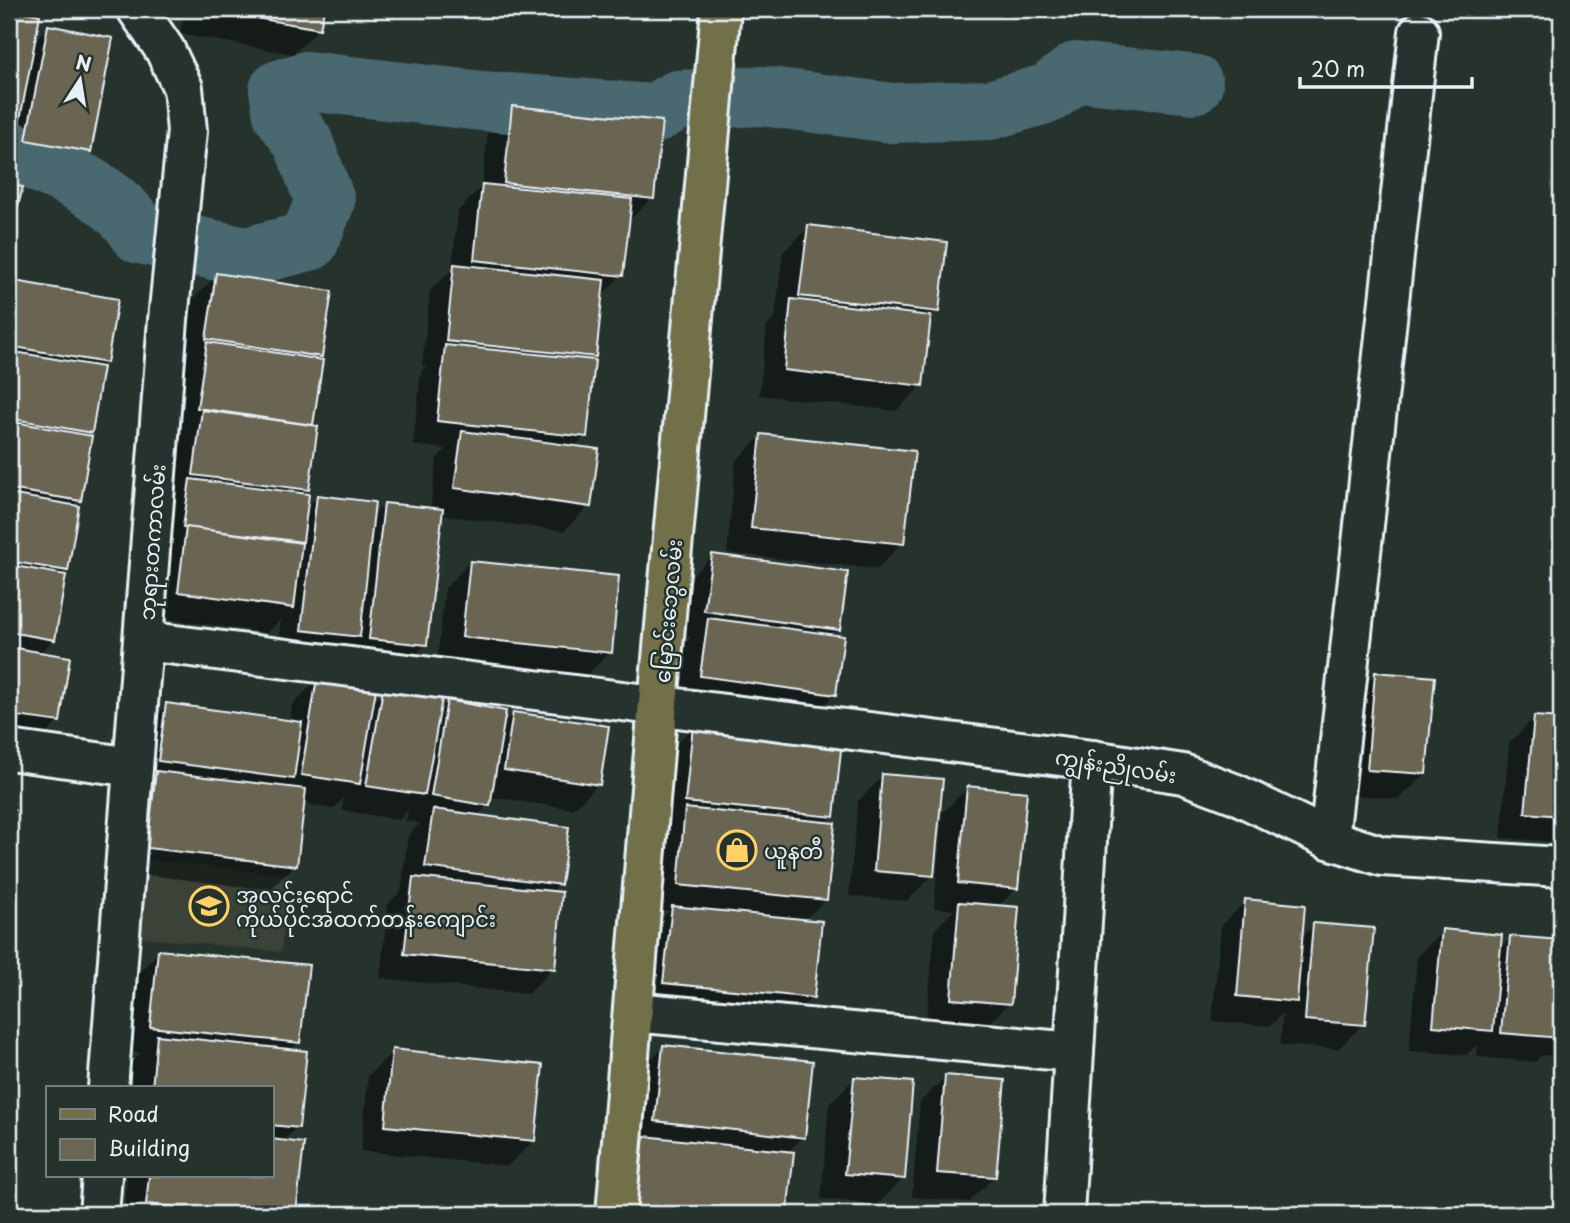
<svg xmlns="http://www.w3.org/2000/svg" width="1570" height="1223" font-family="'Playpen Sans','Noto Sans Myanmar',sans-serif">
<style>
.built{fill:#3b4238}
.shadow{fill:#0007;fill-rule:evenodd}
.lines{fill:none;stroke-linecap:round;stroke-linejoin:round}
.canal{stroke:#496870;stroke-width:60}
.building{fill:#6b6553;stroke:#e8f1f8;stroke-width:2}
.minor-casing{stroke:#e8f1f8;stroke-width:44}
.primary-casing{stroke:#e8f1f8;stroke-width:44}
.path{stroke:#e8f1f8;stroke-width:4.5;stroke-dasharray:2 5;stroke-linecap:butt}
.minor{stroke:#26332d;stroke-width:38}
.primary{stroke:#726f4a;stroke-width:38}
.labels{text-anchor:middle;dominant-baseline:central;stroke-width:5;stroke-linejoin:round;paint-order:stroke}
.street-label{font-size:21px;fill:#e8f1f8;stroke:#26332d}
.poi-label{font-size:21px;fill:#e8f1f8;stroke:#26332d;text-anchor:start}
</style>
<rect width="100%" height="100%" fill="#26332d"/>
<filter id="ink" filterUnits="userSpaceOnUse"><feTurbulence type="fractalNoise" baseFrequency=".0143" numOctaves="2"/><feDisplacementMap in="SourceGraphic" scale="14" xChannelSelector="R" yChannelSelector="G"/><feConvolveMatrix kernelMatrix="1 2 1 2 8 2 1 2 1" color-interpolation-filters="sRGB"/></filter>
<g filter="url(#ink)">
<path class="built" d="M138,859l151,16 -8,77 -151,-16z"/>
<g class="shadow">
<path d="M184,9h138l-3,20 -26,25 -113,-20z"/>
<path d="M9,11l29,6 -5,25 15,-15 42,125 -26,25 -55,-11zM18,136l54,11v3l-55,-10z"/>
<path d="M513,108l139,90 -25,25 -5,52 -21,21 -6,60 -6,5 -4,75 -12,12 16,58 -25,25 -123,-16 -16,130 -25,25 -123,-15 4,-36 -14,14 -114,-16 30,-248 4,-5 -5,-1 10,-63 25,-25 103,81 -4,4 5,1 -10,65 -4,64 -5,5 3,14 13,-12 54,21 13,-14 45,6 7,-52 9,-9 -33,-4 8,-73 5,-6h-4l8,-75 22,-22 6,-58 24,-25 6,-53z"/>
<path d="M809,227l128,84 -8,8 -8,67 -25,25 -137,-16 8,-69 8,-8 8,-66z"/>
<path d="M9,282l107,18 -11,62 -6,6 -9,64 -4,4 -7,64 -6,6 -7,64 -5,6 -7,63 -15,15 19,68 -25,25 -24,-4z"/>
<path d="M761,436l141,107 -25,26 -150,-16 9,-92z"/>
<path d="M712,556l126,73 -7,7 4,58 -26,25 -133,-18 8,-56 7,-8 -11,-1 7,-55z"/>
<path d="M470,562l140,90 -25,25 -148,-15 8,-74z"/>
<path d="M1376,674l49,100 -26,25 -56,-5 7,-95z"/>
<path d="M317,680l55,23 12,-12 54,20 9,-9 54,24 12,-12 86,70 -26,25 -83,-12 -2,8 -11,11 82,68 -8,9 2,75 -25,26 -148,-16 8,-74 13,-13 7,-55 12,-13 -14,-2 2,-11 -9,10 -57,-10 2,-12 -11,11 -30,-5 -8,61 -25,25 -147,-18 19,-142 25,-25 123,17 2,-17z"/>
<path d="M1534,718l27,2v119l-3,3 -57,-4 8,-95z"/>
<path d="M693,727l139,89 -7,8 1,75 -22,22 8,76 -25,26 -148,-16 8,-74 22,-22 -15,-1 7,-75 7,-8h-8l8,-75z"/>
<path d="M883,776l49,100 -25,25 -58,-5 9,-95z"/>
<path d="M967,788l49,101 -18,18 11,96 -25,26 -58,-5 9,-95 19,-19 -20,-2 8,-95z"/>
<path d="M1246,901l55,37 13,-13 49,99 -25,25 -58,-4 3,-32 -13,13 -58,-5 9,-95z"/>
<path d="M1443,931l56,18 12,-11 50,4v115l-19,-2 -7,7 -58,-5 1,-13 -12,11 -57,-4 8,-95z"/>
<path d="M159,952l140,90 -9,9 7,76 -15,15 20,2 -7,70h-171l3,-38h144v-88h-141l2,-26 9,-9 -15,-2 8,-74z"/>
<path d="M664,1046l139,91 -16,16h5l-6,61h-172l25,-142z"/>
<path d="M393,1051l140,90 -25,25 -147,-15 7,-75z"/>
<path d="M945,1077l49,100 -25,25 -57,-5 8,-95z"/>
<path d="M854,1079l49,100 -25,25 -57,-5 8,-95z"/>
</g>
<g class="lines">
<path class="canal" d="M9,150c45,20 105,39 131,84l106,23 63,-16 16,-40 -22,-59 -20,-28 -4,-24 28,-9 175,20 171,13 25,-14 84,-4 130,17 98,-3 59,-17 27,-21 117,12"/>
</g>
<g class="building">
<path d="M9,9l31,6 -22,115 -9,-2z"/>
<path d="M204,9h120l-4,20z"/>
<path d="M48,25l65,13 -22,114 -65,-12z"/>
<path d="M512,106l150,15 -8,78 -150,-16z"/>
<path d="M9,184l14,3 -14,53z"/>
<path d="M482,184l150,15 -9,77 -149,-16z"/>
<path d="M808,225l139,17 -8,70 -140,-16z"/>
<path d="M454,264l150,16 -8,77 -150,-16z"/>
<path d="M216,273l116,18 -10,66 -116,-18z"/>
<path d="M9,280l109,19 -11,64 -98,-17z"/>
<path d="M791,299l140,17 -8,70 -139,-16z"/>
<path d="M207,342l116,18 -10,65 -116,-17z"/>
<path d="M445,345l150,15 -8,77 -150,-16z"/>
<path d="M9,351l94,16 -11,66 -83,-15z"/>
<path d="M202,410l116,16 -9,64 -116,-15z"/>
<path d="M9,421l83,15 -11,65 -72,-12z"/>
<path d="M462,431l137,18 -8,58 -137,-19z"/>
<path d="M761,434l154,17 -11,93 -153,-16z"/>
<path d="M190,479l119,15 -6,48 -120,-15z"/>
<path d="M9,494l70,12 -11,65 -59,-10z"/>
<path d="M317,495l58,7 -15,135 -59,-7z"/>
<path d="M384,503l59,6 -16,136 -58,-6z"/>
<path d="M186,527l116,16 -8,65 -116,-16z"/>
<path d="M712,554l136,18 -8,58 -136,-19z"/>
<path d="M470,561l149,15 -7,77 -150,-16z"/>
<path d="M9,565l57,10 -11,65 -46,-8z"/>
<path d="M708,618l136,18 -8,59 -136,-19z"/>
<path d="M9,647l61,10 -10,65 -51,-7z"/>
<path d="M1375,672l60,5 -9,97 -59,-4z"/>
<path d="M317,678l59,11 -16,95 -59,-9z"/>
<path d="M383,689l59,10 -17,96 -59,-9z"/>
<path d="M447,700l59,11 -16,95 -59,-10z"/>
<path d="M166,703l136,19 -8,57 -136,-18z"/>
<path d="M513,712l96,14 -9,59 -96,-15z"/>
<path d="M1534,716l27,2v98l-36,-3z"/>
<path d="M693,725l149,15 -8,77 -149,-15z"/>
<path d="M156,771l150,18 -9,77 -150,-18z"/>
<path d="M882,774l61,5 -9,97 -60,-5z"/>
<path d="M967,786l60,6 -9,97 -60,-6z"/>
<path d="M685,808l150,15 -8,77 -149,-15z"/>
<path d="M433,809l136,18 -8,58 -136,-18z"/>
<path d="M413,877l149,15 -7,77 -151,-15z"/>
<path d="M1245,899l60,6 -8,97 -60,-6z"/>
<path d="M959,902l60,5 -8,97 -60,-5z"/>
<path d="M672,906l150,15 -8,77 -151,-15z"/>
<path d="M1313,923l61,5 -9,97 -60,-5z"/>
<path d="M1442,929l60,6 -9,96 -60,-5z"/>
<path d="M1510,936l51,4v98l-60,-5z"/>
<path d="M158,950l151,15 -9,78 -150,-16z"/>
<path d="M157,1035l150,16 -8,77 -28,-3v-37h-119z"/>
<path d="M663,1045l150,16 -8,77 -150,-17z"/>
<path d="M392,1049l151,16 -8,76 -150,-15z"/>
<path d="M945,1075l60,5 -9,97 -59,-4z"/>
<path d="M854,1077l59,5 -8,97 -60,-5z"/>
<path d="M644,1136l150,16 -7,62 -151,-2z"/>
<path d="M271,1139l33,4 -8,71h-52l-98,-10 3,-28h122z"/>
</g>
<g class="lines">
<g class="minor-casing">
<g id="minor">
<path d="M144,641l948,119 91,14 53,20 93,45 53,17 179,11"/>
<path d="M9,750l124,17"/>
<path d="M1329,839l90,-807"/>
<path d="M633,1012l441,40"/>
<path d="M108,1088l60,-768 19,-189 -4,-43 -18,-38 -28,-41"/>
<path d="M99,1214l3,-38"/>
<path d="M1064,1214l28,-454"/>
</g>
</g>
<g class="primary-casing">
<path id="primary" d="M616,1214l42,-511 63,-694"/>
</g>
<path class="path" d="M9,853l5,-47 -4,-5"/>
<use href="#minor" class="minor"/>
<use href="#primary" class="primary"/>
</g>
</g>
<defs>
<g id="shop-ring" transform="scale(2.0125)"><circle r="9.5" fill="#26332d" stroke="#ffd166" stroke-width="1.5"/><path d="M-5-2.5h2.3a2.7 3.5 0 0 1 5.4 0H5L5.5 6h-11ZM-1.5-2.5h3a1.5 2.3 0 0 0-3 0Z" fill="#ffd166"/></g>
<g id="school-ring" transform="scale(2.0125)"><circle r="9.5" fill="#26332d" stroke="#ffd166" stroke-width="1.5"/><path d="M0-5L7-2L0 1L-7-2ZM-4 1L0 2.5L4 1V4Q0 6-4 4Z" fill="#ffd166"/></g>
</defs>
<g fill-rule="evenodd">
<use href="#shop-ring" x="737" y="850"/>
<use href="#school-ring" x="209" y="906"/>
</g>
<g class="labels">
<g class="street-label">
<text transform="translate(151 542) rotate(-86)">ဘုရားတကာလမ်း</text>
<text transform="translate(667 611) rotate(-85)">မြောင်းဘွေလမ်း</text>
<text transform="translate(1116 765) rotate(9)">ကျွန်းညိုလမ်း</text>
</g>
<g class="poi-label">
<text x="764" y="850">ယူနတီ</text>
<text x="236" y="894">အလင်းရောင်<tspan x="236" dy="24">ကိုယ်ပိုင်အထက်တန်းကျောင်း</tspan></text>
</g>
</g>
<rect width="1570" height="1223" fill="none" stroke="#26332d" stroke-width="35"/>
<rect x="18" y="18" width="1535" height="1188" fill="none" stroke="#e8f1f8" stroke-width="2.5" filter="url(#ink)"/>
<rect x="46" y="1086" width="228" height="91" fill="#26332d" stroke="#747f7e" stroke-width="2"/>
<rect x="60" y="1109" width="35" height="10" fill="#726f4a" stroke="#747f7e" stroke-width="2"/>
<text x="108" y="1122" font-size="21" fill="#e8f1f8">Road</text>
<rect x="60" y="1139" width="35" height="21" fill="#6b6553" stroke="#747f7e" stroke-width="2"/>
<text x="108" y="1156" font-size="21" fill="#e8f1f8">Building</text>
<g transform="translate(80 80) rotate(12)" stroke="#26332d" stroke-width="5" paint-order="stroke">
<path d="M0-5L12 26L0 18L-12 26Z" fill="#e8f1f8"/>
<text y="-10" font-size="19" font-weight="bold" text-anchor="middle" fill="#e8f1f8">N</text>
</g>
<path d="M1300 77v10h172v-10" fill="none" stroke="#e8f1f8" stroke-width="3.5"/>
<text x="1311" y="77" font-size="21" fill="#e8f1f8" stroke="#26332d" stroke-width="5" paint-order="stroke">20 m</text>
</svg>
